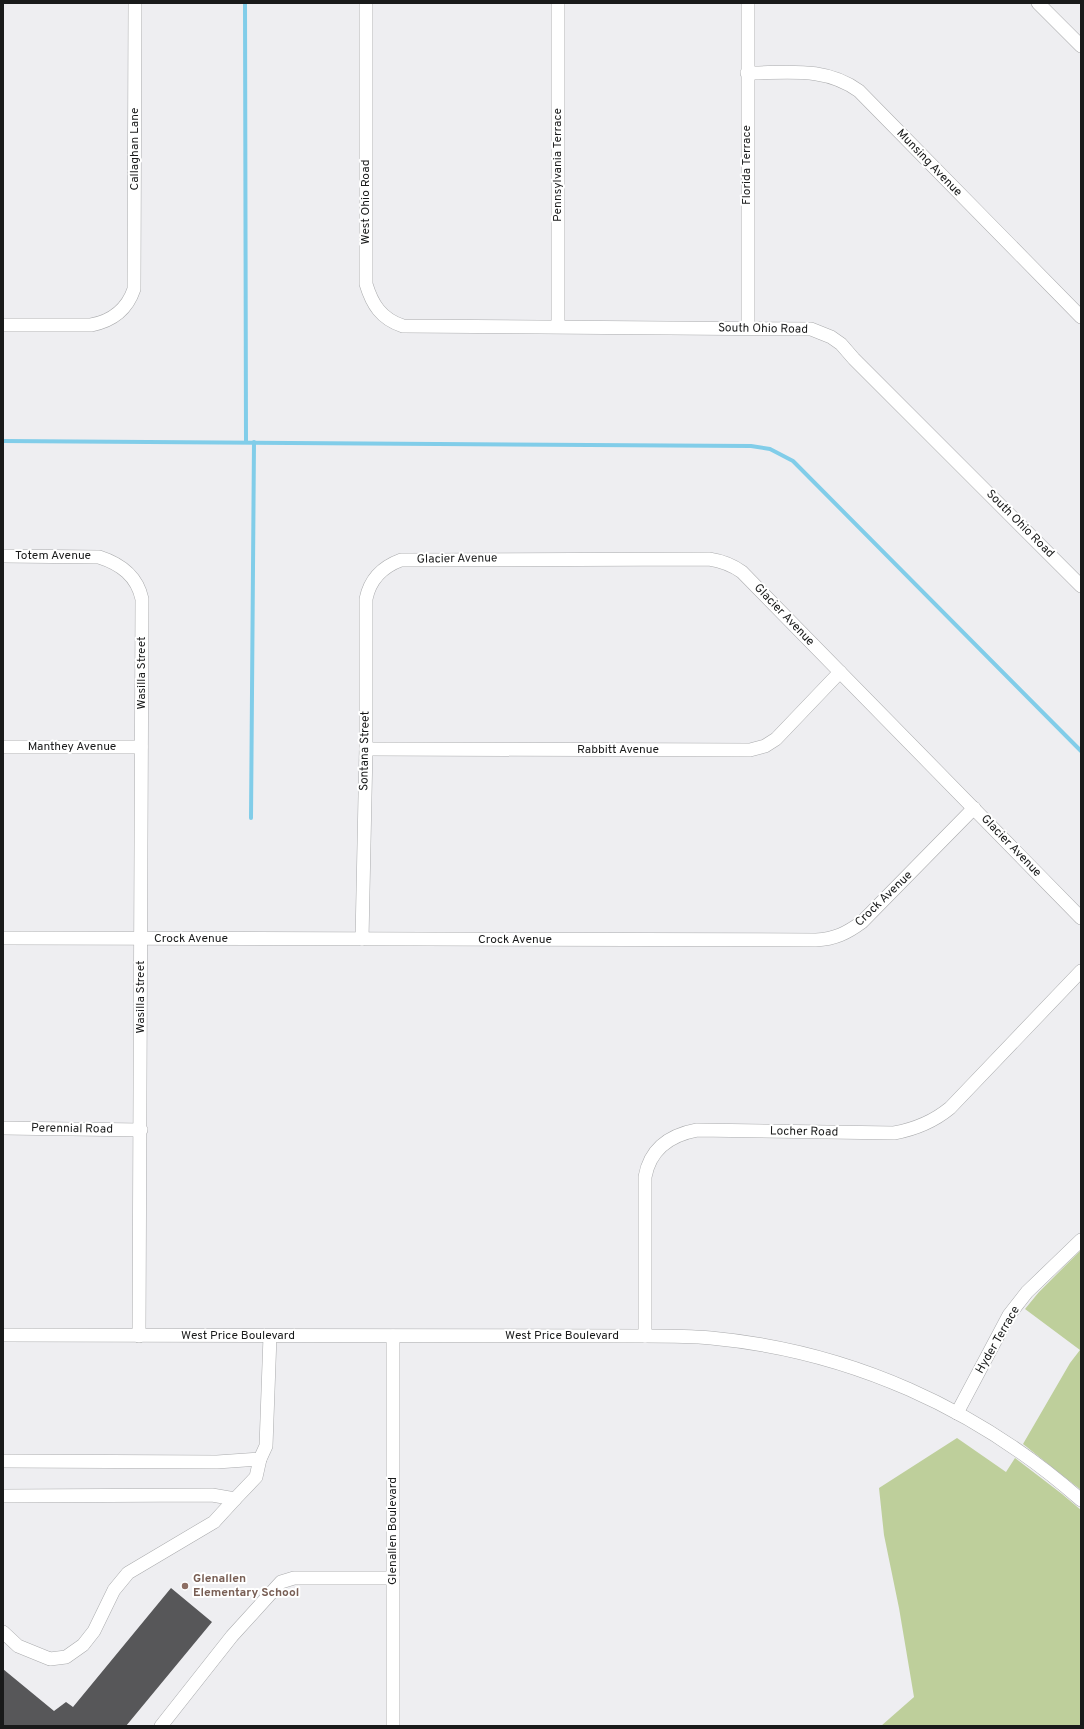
<svg xmlns="http://www.w3.org/2000/svg" width="1084" height="1729" font-family="Overpass,sans-serif">
<style>
.green{fill:#becf9b}
.lines{fill:none;stroke-linecap:round;stroke-linejoin:round}
.stream{stroke:#81cde9;stroke-width:4}
.building{fill:#575759}
.minor-casing{stroke:#aaabad;stroke-width:14}
.minor{stroke:#fff;stroke-width:13}
.education-dot{fill:#8d6e63;stroke:#fff;stroke-width:1.5}
.labels{text-anchor:middle;dominant-baseline:central;stroke-width:4;stroke-linejoin:round;paint-order:stroke}
.street-label{font-size:12px;fill:#191a1a;stroke:#fff}
.education-label{font-size:12px;font-weight:bold;fill:#785e54;stroke:#fff;text-anchor:start}
</style>
<rect width="100%" height="100%" fill="#eeeef1"/>
<g class="green">
<path d="M1081,1250v240l-58,-46 47,-81 10,-13 -55,-41 14,-17z"/>
<path d="M957,1438l49,34 9,-14 47,36 19,16v216h-200l33,-29 -15,-89 -15,-73 -5,-47z"/>
</g>
<g class="lines">
<g class="stream">
<path d="M245,3l1,439"/>
<path d="M3,441l748,5 19,3 23,12 288,290"/>
<path d="M251,818l3,-376"/>
</g>
</g>
<path class="building" d="M171,1588l41,34 -86,104h-123v-57l51,42 12,-9 7,5z"/>
<g class="lines">
<g class="minor-casing">
<g id="minor">
<path d="M366,3v281c6,20 15,35 37,42l408,3 20,8 10,7 13,15 227,227"/>
<path d="M558,3v323"/>
<path d="M748,3v325"/>
<path d="M1038,3l43,43"/>
<path d="M747,73c40,0 78,-7 112,18l222,226"/>
<path d="M3,325h88c21,-4 36,-15 43,-36l1,-286"/>
<path d="M3,556l96,1c22,7 38,19 43,42l-3,737"/>
<path d="M3,747h138"/>
<path d="M366,749l384,1 15,-4 11,-7 64,-67"/>
<path d="M3,938l813,2c19,-1 31,-7 46,-18l112,-114"/>
<path d="M362,939l4,-190v-150c4,-20 16,-32 35,-39l308,-1c13,2 22,5 33,13l339,346"/>
<path d="M3,1128l138,2"/>
<path d="M3,1335l642,1c22,0 44,0 66,2 139,13 266,70 370,162"/>
<path d="M393,1336v390"/>
<path d="M645,1336v-159c5,-28 25,-42 52,-47l197,3c22,-4 39,-11 56,-25l131,-137"/>
<path d="M957,1413l52,-98 18,-23 54,-52"/>
<path d="M3,1461l214,1 43,-3 6,-13 4,-110"/>
<path d="M3,1496l209,-1 23,4 21,-22 4,-18"/>
<path d="M3,1632l15,14 32,13 16,-2 17,-12 11,-14 20,-41 14,-17 86,-51 21,-23"/>
<path d="M161,1726l71,-90 49,-54 13,-4h99"/>
</g>
</g>
<use href="#minor" class="minor"/>
</g>
<circle class="education-dot" cx="185" cy="1586" r="4"/>
<g class="labels">
<g class="street-label">
<text transform="translate(135 149) rotate(-90)">Callaghan Lane</text>
<text transform="translate(929 163) rotate(46)">Munsing Avenue</text>
<text transform="translate(558 165) rotate(-90)">Pennsylvania Terrace</text>
<text transform="translate(747 165) rotate(-90)">Florida Terrace</text>
<text transform="translate(366 202) rotate(-90)">West Ohio Road</text>
<text transform="translate(763 329) rotate(1)">South Ohio Road</text>
<text transform="translate(1020 524) rotate(45)">South Ohio Road</text>
<text x="53" y="556">Totem Avenue</text>
<text transform="translate(457 559) rotate(-1)">Glacier Avenue</text>
<text transform="translate(784 615) rotate(46)">Glacier Avenue</text>
<text transform="translate(142 673) rotate(-90)">Wasilla Street</text>
<text x="72" y="747">Manthey Avenue</text>
<text x="618" y="750">Rabbitt Avenue</text>
<text transform="translate(365 751) rotate(-89)">Sontana Street</text>
<text transform="translate(1011 846) rotate(46)">Glacier Avenue</text>
<text transform="translate(884 899) rotate(-44)">Crock Avenue</text>
<text x="191" y="939">Crock Avenue</text>
<text x="515" y="940">Crock Avenue</text>
<text transform="translate(141 997) rotate(-90)">Wasilla Street</text>
<text transform="translate(72 1129) rotate(1)">Perennial Road</text>
<text transform="translate(804 1132) rotate(1)">Locher Road</text>
<text x="238" y="1336">West Price Boulevard</text>
<text x="562" y="1336">West Price Boulevard</text>
<text transform="translate(998 1340) rotate(-60)">Hyder Terrace</text>
<text transform="translate(393 1531) rotate(-90)">Glenallen Boulevard</text>
</g>
<g class="education-label">
<text x="193" y="1579">Glenallen<tspan x="193" dy="14">Elementary School</tspan></text>
</g>
</g>
<rect width="1084" height="1729" fill="none" stroke="#191a1a" stroke-width="8"/>
</svg>
